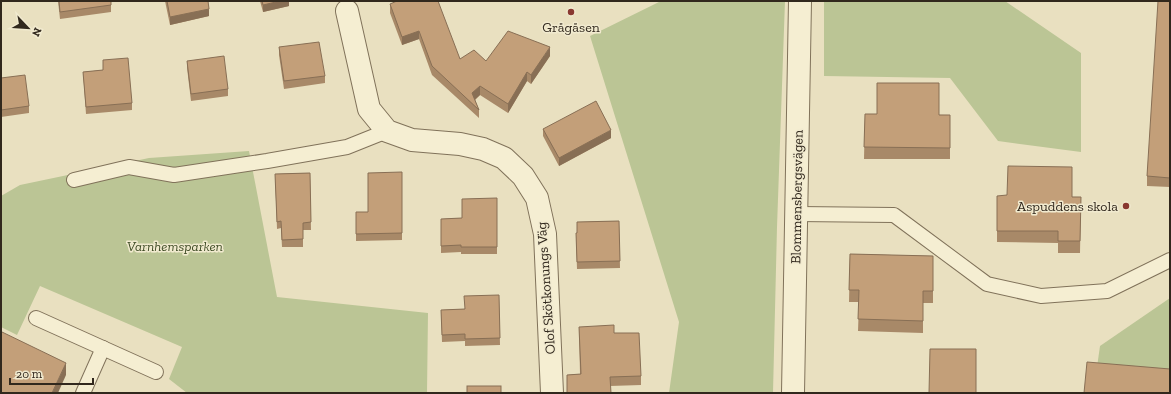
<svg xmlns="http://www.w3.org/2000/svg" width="1171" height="394" font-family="'Zilla Slab',serif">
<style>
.green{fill:#bbc595}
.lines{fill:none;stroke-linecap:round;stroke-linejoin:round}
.service-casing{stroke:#80725a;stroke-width:16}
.minor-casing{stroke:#80725a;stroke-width:24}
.service{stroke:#f5eed2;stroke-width:14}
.minor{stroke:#f5eed2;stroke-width:22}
.wall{fill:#a88968}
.shaded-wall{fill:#886f55}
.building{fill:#c39f79;stroke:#886f55}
.poi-dot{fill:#893830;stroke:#f1eacf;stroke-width:1.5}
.labels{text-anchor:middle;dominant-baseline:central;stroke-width:3;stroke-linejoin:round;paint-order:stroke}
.poi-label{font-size:14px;fill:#31281d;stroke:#f1eacf}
.street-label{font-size:14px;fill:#31281d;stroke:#f1eacf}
.park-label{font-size:14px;font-style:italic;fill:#3e4b25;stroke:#f1eacf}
</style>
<rect width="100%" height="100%" fill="#e9e0c0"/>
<g class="green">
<path d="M661,1h124l-8,226 -4,166h-104l10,-71 -89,-286z"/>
<path d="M824,1h181l76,52v99l-83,-11 -48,-63 -126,-2z"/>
<path d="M249,151l28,146 151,16 -1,80h-240l-18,-14 13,-32 -142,-61 -23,49 -16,-8v-131l19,-11 129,-27z"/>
<path d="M1170,298v77l-73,-8 3,-21z"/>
</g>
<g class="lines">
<g class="service-casing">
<g id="service">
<path d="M74,180l55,-13 45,8 93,-14 80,-14 40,-16"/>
<path d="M797,214l97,1 93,69 54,12 66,-5 63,-31"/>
<path d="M36,318l120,54"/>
<path d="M83,393l20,-45"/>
</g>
</g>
<g class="minor-casing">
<g id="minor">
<path d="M347,11l22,98 18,22 25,9 48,4 23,5 21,9 19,18 14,22 8,36 7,159"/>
<path d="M793,393l7,-392"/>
</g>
</g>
<use href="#service" class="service"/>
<use href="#minor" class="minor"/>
</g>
<g class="wall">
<path d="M58,1h53v11l-51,7z"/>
<path d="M165,1h43l1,15 -39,9z"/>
<path d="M260,1h29v5l-26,6z"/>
<path d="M1170,1v186l-23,-1v-10z"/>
<path d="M390,4l70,55 26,2 64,-5 -19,28 -4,-3 -19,32 -28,-18 -5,5 4,10v8l-47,-43 -13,-36 -17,6 -12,-32z"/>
<path d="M279,47l46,29v7l-41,6 -5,-34z"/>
<path d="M103,60l29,43v7l-46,4 -3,-42 20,-2z"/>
<path d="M187,61l41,28v7l-37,5 -4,-33z"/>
<path d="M1,78l28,28v7l-28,4z"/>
<path d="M865,114l85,1v44h-86z"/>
<path d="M543,129l68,9 -52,28 -16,-30z"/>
<path d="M402,172v68l-46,1v-29h12z"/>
<path d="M310,173l1,57h-8v17h-21l-1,-19 -4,1 -2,-55z"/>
<path d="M997,196l84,1 -1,56h-22v-10l-61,-1z"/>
<path d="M497,198v56h-36v-2l-20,1v-34l21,-1z"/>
<path d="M619,221l1,47 -43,1 -1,-29v-7h1v-11z"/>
<path d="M850,254l83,2v47h-10v30l-65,-2 1,-29h-10z"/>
<path d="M499,295l1,50 -35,1v-5l-23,1 -1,-32 23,-1z"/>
<path d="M579,327l35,6 27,43v9l-31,1 1,7h-44v-18l13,-1z"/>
</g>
<g class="shaded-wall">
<path d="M280,1h9v5l-26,6v-7z"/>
<path d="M209,9v7l-39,9v-8z"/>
<path d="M419,31v8l-17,6v-8z"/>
<path d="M550,47v9l-19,28v-9z"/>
<path d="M527,72v9l-19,32v-9z"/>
<path d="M480,86v9l-8,7v-9z"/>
<path d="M611,130v8l-52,28v-8z"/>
<path d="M66,363v12l-8,18h-6z"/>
</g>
<g class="building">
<path d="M59,1h52v4l-51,7z"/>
<path d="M167,1h41l1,8 -39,8z"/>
<path d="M262,1h18l-17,4z"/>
<path d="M397,1h41l22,58 14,-9 12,11 22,-30 42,16 -19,28 -4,-3 -19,32 -28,-18 -8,7 7,17 -47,-44 -13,-35 -17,6 -12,-33z"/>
<path d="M1158,1h12v177l-23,-2z"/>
<path d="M319,42l6,34 -41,5 -5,-34z"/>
<path d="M224,56l4,33 -37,5 -4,-33z"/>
<path d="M128,58l4,45 -46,4 -3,-35 20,-2v-10z"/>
<path d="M25,75l4,31 -28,4v-32z"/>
<path d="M877,83h62v32h11v33l-86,-1 1,-33h12z"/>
<path d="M596,101l15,29 -52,28 -16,-29z"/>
<path d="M1008,166l64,1v30h9l-1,44h-22v-10h-61v-35l10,-1z"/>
<path d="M402,172v61l-46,1v-22h12v-39z"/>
<path d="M310,173l1,49 -8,1v16l-21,1 -1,-19 -4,1 -2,-48z"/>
<path d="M497,198v49h-36v-2l-20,1v-27l21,-1v-19z"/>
<path d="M619,221l1,40 -43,1 -1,-29h1v-11z"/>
<path d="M850,254l83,2v35h-10v30l-65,-2 1,-29h-10z"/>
<path d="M499,295l1,43 -35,1v-5l-23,1 -1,-25 24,-1 -1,-13z"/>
<path d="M614,325v8h25l2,43 -31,1 1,16h-44v-18l14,-1 -2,-47z"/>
<path d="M2,332l64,31 -14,30h-51v-59z"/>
<path d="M930,349h46v44h-47z"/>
<path d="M1087,362l83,7v24h-86z"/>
<rect x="467" y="386" width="34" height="7"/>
</g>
<g class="poi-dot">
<circle cx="571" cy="12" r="4"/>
<circle cx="1126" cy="206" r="4"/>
</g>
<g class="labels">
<g class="poi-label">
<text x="571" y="27">Grågåsen</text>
<text x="1118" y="206" text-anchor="end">Aspuddens skola</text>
</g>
<g class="street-label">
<text transform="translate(797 197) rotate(-89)">Blommensbergsvägen</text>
<text transform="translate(546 288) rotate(-94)">Olof Skötkonungs Väg</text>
</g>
<g class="park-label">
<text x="175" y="246">Varnhemsparken</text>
</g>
</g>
<rect width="1171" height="394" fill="none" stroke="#31281d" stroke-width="4"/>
<g transform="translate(28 28) rotate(115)" stroke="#f1eacf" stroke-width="3" paint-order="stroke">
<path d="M0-3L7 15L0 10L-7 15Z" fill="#31281d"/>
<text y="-6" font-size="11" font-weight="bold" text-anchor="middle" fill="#31281d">N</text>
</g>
<path d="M10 378v6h83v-6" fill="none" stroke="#31281d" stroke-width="2"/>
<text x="16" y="378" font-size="12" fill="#31281d" stroke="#f1eacf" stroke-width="3" paint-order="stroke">20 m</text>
</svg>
